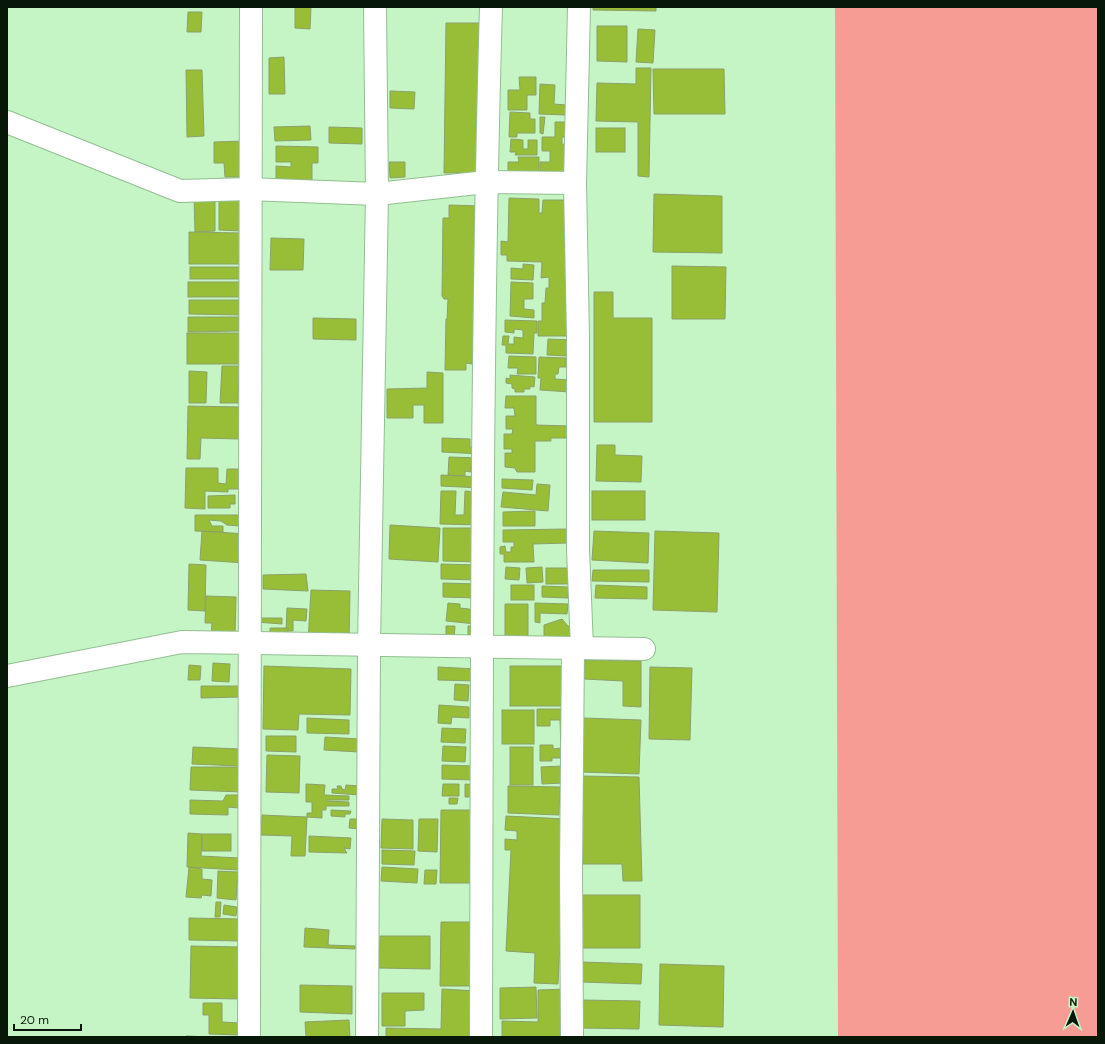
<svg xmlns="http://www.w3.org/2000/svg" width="1105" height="1044" font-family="'DM Sans',sans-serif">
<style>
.green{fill:#f79c95}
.building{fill:#98be37;stroke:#8ca069}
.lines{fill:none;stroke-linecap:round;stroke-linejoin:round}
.minor-casing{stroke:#92bf91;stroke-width:24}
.minor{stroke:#fff;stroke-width:22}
</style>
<rect width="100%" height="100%" fill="#c6f5c5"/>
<path class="green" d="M835,7h263v1030h-260z"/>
<g class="building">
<path d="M295,7h16l-1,22 -15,-1z"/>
<path d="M593,7h63v4l-63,-1z"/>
<path d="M188,12h14l-1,20h-14z"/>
<path d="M446,23h39l-2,150h-39z"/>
<path d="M597,26h30v36l-30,-1z"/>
<path d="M638,29l17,1 -2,33 -17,-1z"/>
<path d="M284,57l1,37h-16v-36z"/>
<path d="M636,68h15l-2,109 -11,-1v-54l-42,-1 1,-38 39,1z"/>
<path d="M653,69h71l1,45h-71z"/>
<path d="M186,70h16l2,66 -17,1z"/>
<path d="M519,77h17v18h-9v15h-19v-20h12z"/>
<path d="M540,84l15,1 -1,19 12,1v10l-27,-1z"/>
<path d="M390,91l25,1 -1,17 -24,-1z"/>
<path d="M510,112l20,1v6h5v14h-18v4h-8z"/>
<path d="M540,117h5l-2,17 -3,-1z"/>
<path d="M555,122h14l-1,15h-6v7l6,1 -1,33h-17v-7h-10v-9h10v-11h-8v-14h13z"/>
<path d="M310,126l1,14 -36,1 -1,-14z"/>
<path d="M329,127l33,1v16l-33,-1z"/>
<rect x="596" y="128" width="29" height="24"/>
<path d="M511,139l12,1v9h5v-9h9v15h-22l1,-3h-6z"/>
<path d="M246,141l1,36h-22l-1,-14h-10v-21z"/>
<path d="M276,146l42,1v16h-6v17l-36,-1v-13l15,1v-5h-15z"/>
<path d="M518,157h21v23l-31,-1v-17h11z"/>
<path d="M389,162h16v15l-15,1z"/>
<path d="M654,194l68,2v57l-69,-1z"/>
<path d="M194,197h21v34l-20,1z"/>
<path d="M219,197h22v34l-22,-1z"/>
<path d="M509,198l30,1v14h3l1,-13h30l-3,136h-32v-15h4v-18h3l1,-15h3v-11l-8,1 1,-16 -35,-1v-6h-6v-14l7,1z"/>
<path d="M449,205l34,1 -5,153h-6v5l-6,-1v7h-21l1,-51h1l1,-20h-4l-2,-3 1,-78h6z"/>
<path d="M189,232l52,1v31h-52z"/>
<path d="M271,238l33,1 -1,31h-33z"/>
<path d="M523,264l11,1 -1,15 -22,-1v-11l12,1z"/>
<path d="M672,266l54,1 -1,52h-53z"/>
<rect x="190" y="267" width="51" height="12"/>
<rect x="188" y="282" width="52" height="15"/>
<path d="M511,282l22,1v16h-9v10l10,1v8l-24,-2z"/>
<path d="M594,292h19v26h39v104h-58z"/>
<path d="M189,300h51v15l-51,-1z"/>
<path d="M188,317h51v14l-51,1z"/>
<path d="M313,318l43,1v21l-43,-1z"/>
<path d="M505,320l32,1v12h-3l-1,21 -27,-1v-8h-4l1,-9h6l-1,8h6v-7l9,1v-8l-9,-1v4l-9,-1z"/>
<rect x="187" y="333" width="55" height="31"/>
<path d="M548,339l26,1v7h-7l-1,9 -19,-1z"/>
<path d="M509,356l27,1v17h-19l1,-6h-10z"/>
<path d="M539,357l27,1v9h-7l-1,7h-3v5l15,1v12l-30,-2 1,-12h-3z"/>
<path d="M222,366h17l-1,37h-18z"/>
<path d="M189,371l18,1 -1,31h-17z"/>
<path d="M427,372l16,1v50h-19v-18h-11v13h-26v-29l40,-1z"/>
<path d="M510,375l25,2 -1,10 -4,-1v3h-6v3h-9v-3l-3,-1v-4l-6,-1v-5l4,1z"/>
<path d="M506,396h30v29l35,1v19l-4,-1v-6h-16v3h-16v31h-18l-2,-4 -10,-1v-14h7v-4h-8v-15h8l1,-5h-7v-13h9l-1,-8h-9z"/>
<path d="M188,406l52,1 -1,32 -38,-1 -1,21h-13z"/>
<path d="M442,438l28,1v8l11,2v5l-39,-2z"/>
<path d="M597,445h18v10l27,1 -1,26 -45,-1z"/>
<path d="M449,457l33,1 -1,10 -10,-1v5l-6,-1v5l-17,-1z"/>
<path d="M186,468h32v15l8,1 1,-15h16l-1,20h-14v3l-23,-1v18l-20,-1z"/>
<path d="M441,475l41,2 -1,11 -40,-2z"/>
<path d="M502,479l31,1 -1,10 -30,-2z"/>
<path d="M537,484l13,1 -2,26 -47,-4 2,-15 33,3z"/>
<path d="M441,491h15l-1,24h9l1,-24 14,1v33l-39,-1z"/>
<rect x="592" y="491" width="53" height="29"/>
<path d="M235,495v9h-5v4h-22v-12z"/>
<path d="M535,511v15h-32v-14z"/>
<path d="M195,515h46l-1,11 -13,-1 -6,-4 -12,-1 3,6h11v6l-28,-1z"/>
<path d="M390,525l50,3 -2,34 -49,-3z"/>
<path d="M443,528h36v34l-36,-1z"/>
<path d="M568,529v14l-35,1 1,18h-30v-8h-4v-7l5,-1 1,6h5v-5h3v-5h-11v-12z"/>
<path d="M202,531l44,3 -1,29 -45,-3z"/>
<path d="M594,531l55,2 -1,30 -56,-3z"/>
<path d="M655,531l64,2 -2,79 -64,-2z"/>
<path d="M189,564l17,1 -1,46 -17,-1z"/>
<path d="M441,564l36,1 -1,15 -35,-1z"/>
<path d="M506,567l14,1 -1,12 -14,-1z"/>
<path d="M542,567l1,15 -16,1 -1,-15z"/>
<rect x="546" y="568" width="23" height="16"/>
<path d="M593,570h56v12l-57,-1z"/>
<path d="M306,574l2,17 -45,-2v-14z"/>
<path d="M443,583l34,1v14l-34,-1z"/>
<rect x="511" y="585" width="23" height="15"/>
<path d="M596,585l51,2v12l-52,-1z"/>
<path d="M542,586l27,1 -1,11 -26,-1z"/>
<path d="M311,590l39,1 -1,51h-41z"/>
<path d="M206,596l30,1 -1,38 -24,4 1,-16h-7z"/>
<path d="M448,603l12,1v4l17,2 -1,14 -30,-3z"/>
<path d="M535,603l33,1 -1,10 -27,-1v10l-5,-1z"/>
<path d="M505,604h23v35l-23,-1z"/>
<path d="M287,608l20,1 -1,12 -13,-1v11h-7z"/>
<path d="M256,618h26v6l-26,-2z"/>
<path d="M562,619l6,7 10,2 -1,14h-33v-17z"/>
<path d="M446,626h9l-1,14 -8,-1z"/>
<path d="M468,626l10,1 -1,12h-9z"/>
<path d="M270,628h18v13l-18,-1z"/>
<path d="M585,660l56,1v46l-18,-1v-25l-39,-2z"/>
<path d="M213,663l17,1 -1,18 -17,-1z"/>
<path d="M189,665l12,1 -1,14h-12z"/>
<path d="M264,666l87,3 -1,46 -51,-1 -1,16 -35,-1z"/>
<rect x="510" y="666" width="59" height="40"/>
<path d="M438,667l39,2v12l-39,-1z"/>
<path d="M650,667l42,1 -2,72 -41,-1z"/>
<path d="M455,684l14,1 -1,16 -14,-1z"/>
<path d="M201,686h39v11l-39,1z"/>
<path d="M439,705l30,2v11l-17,-1 -1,7 -13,-1z"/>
<path d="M537,709h31l-6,49h-10v3h-12v-16h13v4l8,-1 -1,-28h-10v6h-13z"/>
<rect x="502" y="710" width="32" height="34"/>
<path d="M307,718l42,2v14l-42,-1z"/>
<path d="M584,718l57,2 -2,54 -57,-2z"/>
<path d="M442,728l24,1 -1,14 -24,-1z"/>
<path d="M266,736h30v16l-30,-1z"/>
<path d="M325,737l34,2v13l-35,-2z"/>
<path d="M443,746l23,1 -1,15 -23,-1z"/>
<path d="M193,747l47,2v17l-48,-2z"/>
<rect x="510" y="747" width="23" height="38"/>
<path d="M267,755l33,1 -1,37 -33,-1z"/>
<path d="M442,765l32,1v14l-32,-1z"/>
<path d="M562,766l2,17 -22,1 -1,-17z"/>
<path d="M191,767h51v25l-52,-2z"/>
<path d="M581,776l58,1 3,104h-19l-1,-17h-39z"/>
<path d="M306,784l19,1 -1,10 25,1v4h-23v1l23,1v4h-23v4h-4v8l-15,-1v-4h5v-11h-6z"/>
<path d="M443,784h16v12h-17z"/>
<path d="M465,784l14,1v12h-14z"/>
<path d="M346,785l14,1v9l-28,-2v-4h6l-1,-3h4l1,3 3,1z"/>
<path d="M508,786l52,1 -1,28 -51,-2z"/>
<path d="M226,795h13l-1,13 -10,-1v8l-38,-1v-14l33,1z"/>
<path d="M449,798h9l-1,6h-8z"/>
<path d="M331,810l20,1 -1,3h-5v3l-14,-1z"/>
<path d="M441,810h37l-1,73h-37z"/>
<path d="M262,815l45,2 -2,39h-14l1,-20 -31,-1z"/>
<path d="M506,816l60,3 -8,165 -24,-1 1,-30 -29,-2 5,-101h-6v-11l12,1v-9l-12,-1z"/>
<path d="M350,819h12l-1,10 -12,-1z"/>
<path d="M382,819l31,1v29l-32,-1z"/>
<path d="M419,819h19l-1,33 -19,-1z"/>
<path d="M188,833l14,1 -1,22 38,2 -1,12 -51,-3z"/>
<rect x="202" y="834" width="29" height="17"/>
<path d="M309,836l42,2 -1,11 -6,-1 3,5 -38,-1z"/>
<path d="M382,850l33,1 -1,14 -32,-1z"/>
<path d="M189,867l13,2v10l10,1 -1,16 -9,-1 -1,3 -15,-1z"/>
<path d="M382,867l36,2 -1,14 -36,-2z"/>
<path d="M425,870h12l-1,14h-12z"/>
<path d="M218,871l20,1 -2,28 -19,-2z"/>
<path d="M580,895h60v53h-59z"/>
<path d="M216,902h5l-1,15h-5z"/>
<path d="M224,905l13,2 -1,9 -13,-2z"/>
<path d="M189,918l54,1 -1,22 -53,-1z"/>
<path d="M441,922h34v64h-35z"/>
<path d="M305,928l24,2 -1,15 27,1v3l-51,-2z"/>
<path d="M380,936h50v33l-51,-1z"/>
<path d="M191,946l50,1 -1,52 -50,-1z"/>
<path d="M581,962l61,2 -1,20 -60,-2z"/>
<path d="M660,964l64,2 -1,61 -64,-2z"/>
<path d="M300,985l52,1v28l-52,-2z"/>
<path d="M536,987l1,31 -37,1v-31z"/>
<path d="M442,989l36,2 -1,46h-91v-9l55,1z"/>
<path d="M567,989v48h-65v-16l36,1v-32z"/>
<path d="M382,993h42v17l-19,1v15h-23z"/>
<path d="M582,1000l58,1 -1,28 -58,-1z"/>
<path d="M203,1003h19v19l18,1v12l-31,-1v-19h-6z"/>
<path d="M349,1020l1,17h-44l-1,-15z"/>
<path d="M186,1036l26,1h-26z"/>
</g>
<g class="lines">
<g class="minor-casing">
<g id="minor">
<path d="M579,7l-4,176 3,154v212l4,99"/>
<path d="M7,122l173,69 70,-2 127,5 109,-12 89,1"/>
<path d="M7,676l175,-34 462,7"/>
<path d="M249,1037l2,-1030"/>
<path d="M367,1037l2,-391 8,-452 -2,-187"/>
<path d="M481,1037c1,-343 0,-687 10,-1030"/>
<path d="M572,1037l-1,-166 2,-223"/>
</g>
</g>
<use href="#minor" class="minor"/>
</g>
<rect width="1105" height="1044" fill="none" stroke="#071808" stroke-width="16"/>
<g transform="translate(1073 1012) rotate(2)" stroke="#c6f5c5" stroke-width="3" paint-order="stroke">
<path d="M0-3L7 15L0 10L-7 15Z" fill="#071808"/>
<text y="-6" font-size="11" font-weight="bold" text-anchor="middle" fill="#071808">N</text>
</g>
<path d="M14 1024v6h67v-6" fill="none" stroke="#071808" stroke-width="2"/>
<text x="20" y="1024" font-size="12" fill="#071808" stroke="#c6f5c5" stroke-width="3" paint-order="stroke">20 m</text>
</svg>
